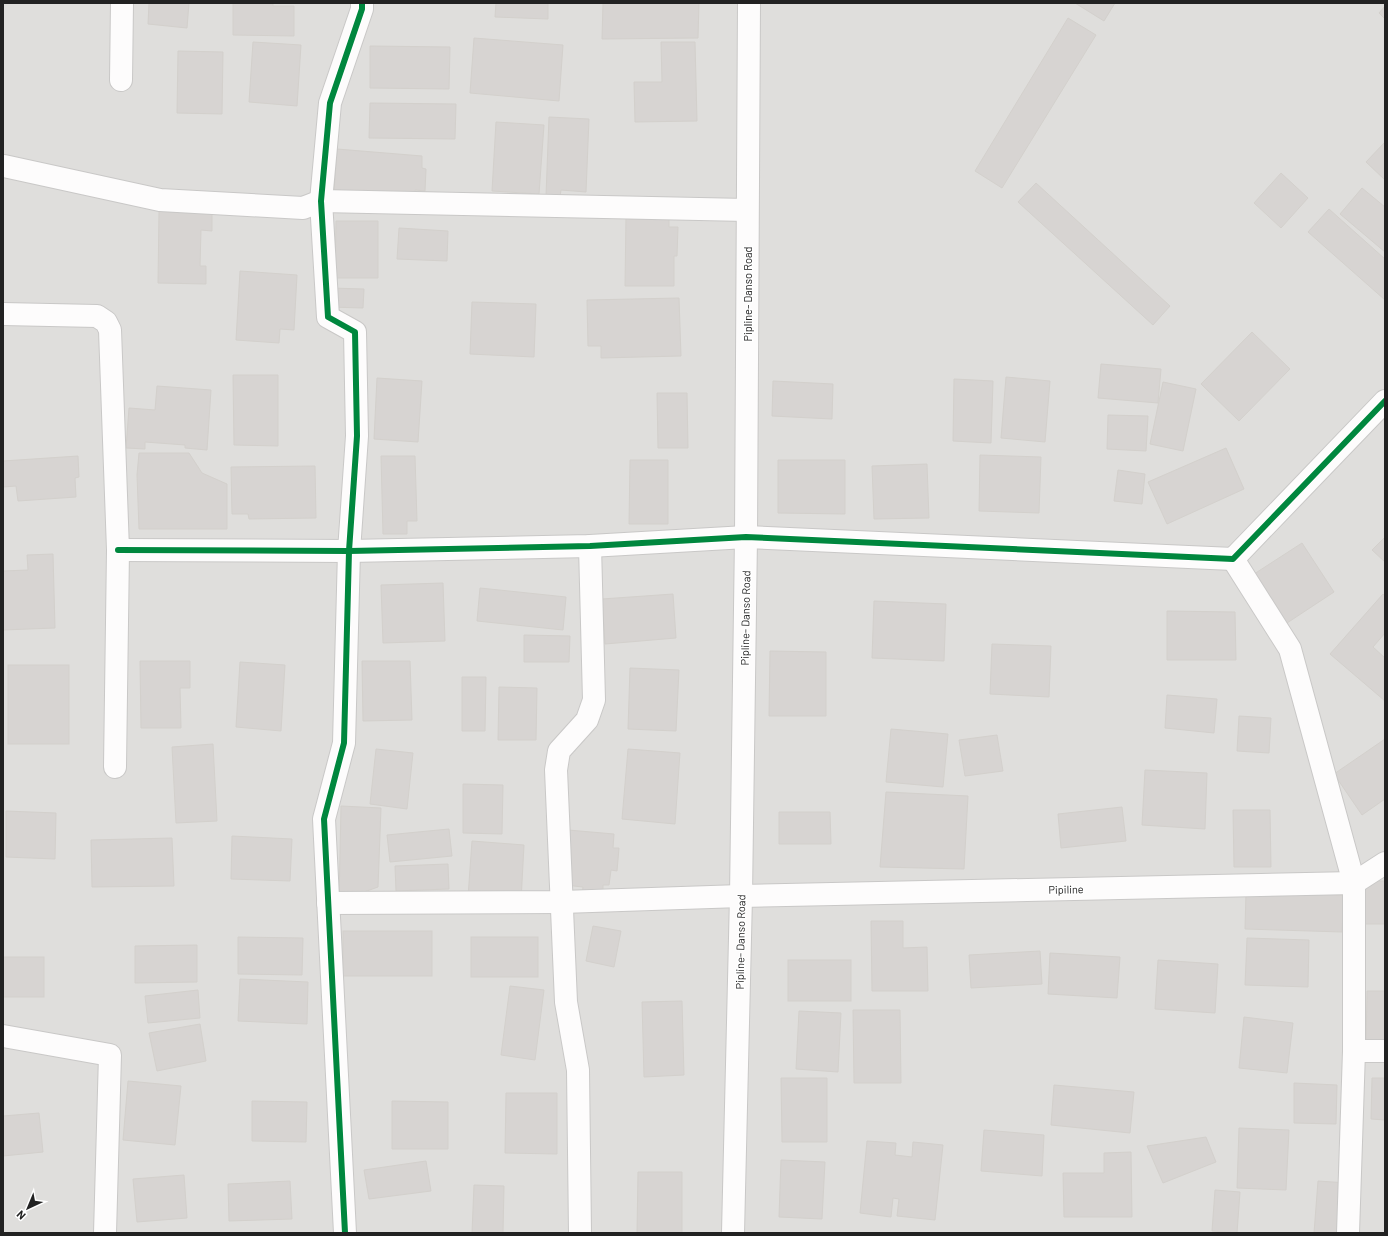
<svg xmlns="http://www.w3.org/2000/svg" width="1388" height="1236" font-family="Barlow,sans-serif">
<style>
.residential{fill:#dfdedc}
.building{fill:#d7d4d2;stroke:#d3d0cc}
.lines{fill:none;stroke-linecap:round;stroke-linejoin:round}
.minor-casing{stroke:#c9c8c7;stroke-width:24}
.minor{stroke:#fdfcfc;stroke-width:22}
.cycleway-casing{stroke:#fff;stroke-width:8}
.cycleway{stroke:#00873e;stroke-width:6}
.labels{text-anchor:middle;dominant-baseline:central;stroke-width:3;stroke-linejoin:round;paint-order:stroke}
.street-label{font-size:11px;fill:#222;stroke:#fff}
</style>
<rect width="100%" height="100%" fill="#f0eeeb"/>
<rect class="residential" x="3" y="3" width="1382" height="1230"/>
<g class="building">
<path d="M149,3h40l-2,25 -39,-4z"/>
<path d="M233,3h40v3h21v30l-61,-1z"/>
<path d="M496,3h52v16l-53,-2z"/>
<path d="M603,3h96l-1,35 -96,1z"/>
<path d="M1075,3h40l-11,18z"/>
<path d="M1385,6v13l-6,-6z"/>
<path d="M1068,18l28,17 -94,153 -27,-17z"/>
<path d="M474,38l89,7 -4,56 -89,-8z"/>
<path d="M253,42l48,3 -4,61 -48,-4z"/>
<path d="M661,42h34l2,79 -62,1 -1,-40h28z"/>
<path d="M370,46l80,1 -1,42 -79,-1z"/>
<path d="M178,51l45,1 -1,62 -45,-1z"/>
<path d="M370,103l86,1 -1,35 -86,-1z"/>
<path d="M549,117l40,2 -3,73 -25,-2 -1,7 -14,-1z"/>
<path d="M496,122l48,3 -5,69 -47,-3z"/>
<path d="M1385,142v38l-19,-18z"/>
<path d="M337,149l85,7v12l4,1 -1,22 -10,-1v6l-81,-6z"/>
<path d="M1281,173l27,25 -27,30 -27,-25z"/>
<path d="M1036,183l134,123 -17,19 -135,-123z"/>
<path d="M1362,188l23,19v45l-45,-38z"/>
<path d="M1329,209l56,50v41l-77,-68z"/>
<path d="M159,211l53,1v19l-11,-1 -1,36h6v18l-48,-1z"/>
<path d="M626,216l43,1v10h9l-1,29h-3v30h-49z"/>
<path d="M336,221h42v57h-43z"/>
<path d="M399,228l49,3 -1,30 -50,-2z"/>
<path d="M240,271l57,4 -3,55 -14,-1 -1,14 -43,-3z"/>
<path d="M330,288l34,1 -1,19 -34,-1z"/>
<path d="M679,298l2,58 -80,2v-12h-13l-1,-46z"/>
<path d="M472,302l64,2 -2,53 -64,-3z"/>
<path d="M1252,332l38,37 -51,52 -38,-37z"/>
<path d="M1101,364l60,5 -3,34 -60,-5z"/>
<path d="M233,375h45v71l-44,-1z"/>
<path d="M1006,377l44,4 -5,61 -44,-4z"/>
<path d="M377,378l45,3 -4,61 -44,-3z"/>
<path d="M954,379l39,2 -2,62 -38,-2z"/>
<path d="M773,381l60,3 -1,35 -60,-3z"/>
<path d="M1163,382l33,7 -13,62 -33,-7z"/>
<path d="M157,386l54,4 -4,60 -22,-2v-3l-40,-3v7l-19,-1 3,-40 26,2z"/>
<path d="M657,393h30l1,55h-30z"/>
<path d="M1108,415l40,1 -2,35 -39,-2z"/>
<path d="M1226,448l18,41 -77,35 -19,-42z"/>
<path d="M139,453h50l13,20 25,11v45h-88l-2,-54z"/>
<path d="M980,455l61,2 -2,56 -60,-2z"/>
<path d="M78,456l1,21 -4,1 1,19 -58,4 -2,-15 -13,1v-26z"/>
<path d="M381,456h34l2,65h-10v13h-24z"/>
<path d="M630,460h38v64h-39z"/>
<path d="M778,460h67v54l-67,-1z"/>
<path d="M927,464l2,54 -55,1 -2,-53z"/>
<path d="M315,466l1,52 -67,1 -1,-5h-16l-1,-47z"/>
<path d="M1118,470l27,4 -3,30 -28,-3z"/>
<path d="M1385,537v25l-13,-12z"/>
<path d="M1302,543l32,49 -50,33 -33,-49z"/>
<path d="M53,554l2,74 -52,2v-59l25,-1 -1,-15z"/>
<path d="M443,583l2,58 -62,2 -2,-58z"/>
<path d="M480,588l86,9 -3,33 -86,-9z"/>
<path d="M673,594l3,44 -71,6 -3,-45z"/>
<path d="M1383,594l2,2v37l-12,14 12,11v43l-55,-47z"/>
<path d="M874,601l72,3 -2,57 -72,-3z"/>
<path d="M1167,611l68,1 1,48h-69z"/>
<path d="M524,635l46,1 -1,26h-45z"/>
<path d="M992,644l59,2 -2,51 -59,-3z"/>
<path d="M770,651l56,1v64h-57z"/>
<path d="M140,661h50v27h-10l1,40h-40z"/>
<path d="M362,661h48l2,59 -49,1z"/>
<path d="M240,662l45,3 -4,66 -45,-4z"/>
<rect x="8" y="665" width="61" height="79"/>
<path d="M630,668l49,2 -3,61 -48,-2z"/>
<path d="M462,677h24l-1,54h-23z"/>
<path d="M499,687l38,1 -1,52h-38z"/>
<path d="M1167,695l50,4 -3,34 -49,-5z"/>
<path d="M1239,716l32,2 -2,35 -32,-2z"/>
<path d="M891,729l57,5 -5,53 -57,-5z"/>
<path d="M997,735l6,36 -38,5 -6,-36z"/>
<path d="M1385,739v60l-23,16 -28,-41z"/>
<path d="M213,744l4,77 -41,2 -4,-76z"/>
<path d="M376,749l37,4 -6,56 -37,-5z"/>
<path d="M628,749l52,4 -5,71 -53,-5z"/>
<path d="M1145,770l62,3 -2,56 -63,-4z"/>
<path d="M463,784l40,1 -1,49 -39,-1z"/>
<path d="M886,792l82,4 -4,73 -84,-2z"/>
<path d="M341,806l40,2 -3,79 -39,14z"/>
<path d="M1122,807l4,34 -65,7 -3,-34z"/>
<path d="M1233,810h37l1,57h-37z"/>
<path d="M6,811l50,2 -1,46 -49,-2z"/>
<path d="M779,812h51l1,32h-52z"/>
<path d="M449,829l3,27 -62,6 -3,-27z"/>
<path d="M568,830l46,4 -1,14h6l-2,23 -6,-1 -2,15h-6v12l-21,-2 1,-8 -19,-2z"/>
<path d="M232,836l60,3 -2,42 -59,-2z"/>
<path d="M172,838l2,48 -82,1 -1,-47z"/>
<path d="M472,841l52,4 -3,56 -53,-4z"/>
<path d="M448,864l1,25 -53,2 -1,-25z"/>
<rect x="1365" y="881" width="20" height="43"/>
<path d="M1246,892l98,3 -2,37 -97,-3z"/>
<path d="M871,921h32v27l24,-1 1,44h-56z"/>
<path d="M593,926l28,5 -7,36 -28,-6z"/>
<rect x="343" y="931" width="89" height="45"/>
<path d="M238,937l65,1 -1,37 -64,-1z"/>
<rect x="471" y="937" width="67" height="40"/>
<path d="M1247,938l62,2 -1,47 -63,-2z"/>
<path d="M197,945v37l-62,1v-37z"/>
<path d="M1040,951l2,33 -71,4 -2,-33z"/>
<path d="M1050,953l70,4 -3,41 -69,-4z"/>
<rect x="3" y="957" width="41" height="40"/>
<rect x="788" y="960" width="63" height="41"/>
<path d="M1158,960l60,4 -3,49 -60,-4z"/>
<path d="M240,979l68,3 -1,42 -69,-3z"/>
<path d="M510,986l34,4 -9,70 -34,-5z"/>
<path d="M198,990l2,28 -52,5 -3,-27z"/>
<path d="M1367,991h18v56h-19z"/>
<path d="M682,1001l2,74 -40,2 -2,-75z"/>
<path d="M853,1010h47l1,73h-47z"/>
<path d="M799,1011l42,2 -3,59 -42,-3z"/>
<path d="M1244,1017l49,6 -6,50 -48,-5z"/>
<path d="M200,1024l6,37 -49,10 -8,-38z"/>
<path d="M781,1078h46v64h-45z"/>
<path d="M1372,1078h13v42l-14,-1z"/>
<path d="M128,1081l53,5 -6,59 -52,-5z"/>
<path d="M1294,1083l43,2 -1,39 -42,-1z"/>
<path d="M1054,1085l80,7 -4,41 -79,-8z"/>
<path d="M506,1093h51v61l-52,-1z"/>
<path d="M252,1101l55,1 -1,40 -54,-1z"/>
<path d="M392,1101l56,1v47h-56z"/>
<path d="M39,1113l4,39 -40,4v-40z"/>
<path d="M1239,1128l50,2 -3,60 -49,-2z"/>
<path d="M984,1130l60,5 -2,41 -61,-5z"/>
<path d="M1206,1137l10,25 -53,21 -16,-37z"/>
<path d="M867,1141l29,2 -1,12 17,2 1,-15 30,3 -8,75 -38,-4 2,-17 -6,-1 -2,19 -31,-4z"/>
<path d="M1131,1152l1,65h-68l-1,-44h41v-20z"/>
<path d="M781,1160l44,2 -3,57 -43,-2z"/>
<path d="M426,1161l5,30 -62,8 -5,-29z"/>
<path d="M638,1172h44v61h-45z"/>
<path d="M184,1175l3,43 -50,4 -4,-43z"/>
<path d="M290,1181l2,38 -63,2 -1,-37z"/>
<path d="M1318,1181l29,2 -3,50h-30z"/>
<path d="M474,1185l30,1 -1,47h-31z"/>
<path d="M1215,1190l25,2 -3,41 -25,-2z"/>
</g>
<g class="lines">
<g class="minor-casing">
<g id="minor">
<path d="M121,80l1,-77"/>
<path d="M4,166l156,34 143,8 18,-7 426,9"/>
<path d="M3,314l94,2 9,6 4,8 8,220 -3,217"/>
<path d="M118,550l231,1 241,-5 156,-9 487,22 152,-158"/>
<path d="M1233,559l57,90 64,234v168l-6,182"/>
<path d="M328,903l234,-1 179,-6 613,-13 31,-20"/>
<path d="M3,1036l107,19 -5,178"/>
<path d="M1354,1051h31"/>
<path d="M345,1233l-21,-414 20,-76 5,-192 8,-115 -2,-104 -27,-15 -7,-116 9,-98 32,-94v-6"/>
<path d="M580,1233l-2,-163 -12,-68 -10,-232 3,-19 28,-31 7,-20 -4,-154"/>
<path d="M733,1233l8,-337 5,-359 3,-534"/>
</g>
</g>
<use href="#minor" class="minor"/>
<g class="cycleway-casing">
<g id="cycleway">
<path d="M118,550l231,1 241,-5 156,-9 487,22 152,-158"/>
<path d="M345,1233l-21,-414 20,-76 5,-192 8,-115 -2,-104 -27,-15 -7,-116 9,-98 32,-94v-6"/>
</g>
</g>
<use href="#cycleway" class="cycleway"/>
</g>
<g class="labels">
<g class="street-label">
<text transform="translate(747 294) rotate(-90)">Pipline- Danso Road</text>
<text transform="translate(745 618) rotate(-89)">Pipline- Danso Road</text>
<text transform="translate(1066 889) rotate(-1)">Pipiline</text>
<text transform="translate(740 942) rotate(-89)">Pipline- Danso Road</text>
</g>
</g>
<rect width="1388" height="1236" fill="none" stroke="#222222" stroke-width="8"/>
<g transform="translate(28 1208) rotate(224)" stroke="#ffffff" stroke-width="3" paint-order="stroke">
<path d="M0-3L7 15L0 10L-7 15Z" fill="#222222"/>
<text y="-6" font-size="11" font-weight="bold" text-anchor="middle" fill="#222222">N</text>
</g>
</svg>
